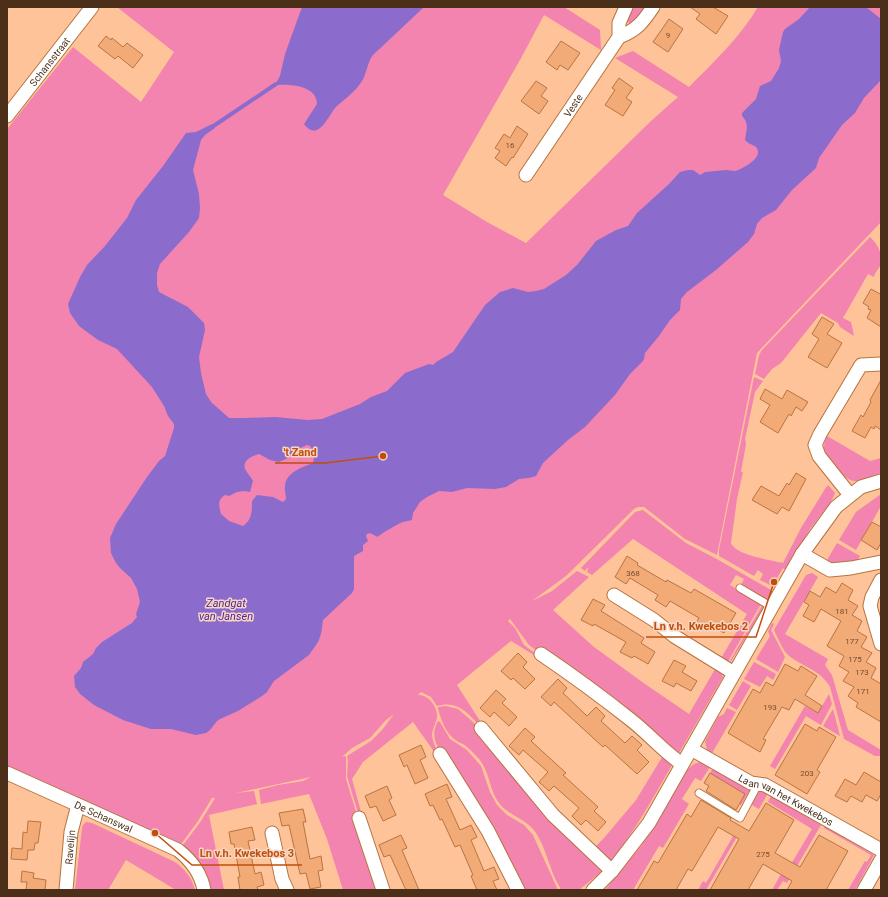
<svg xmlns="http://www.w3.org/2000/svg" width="888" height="897" font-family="Roboto,sans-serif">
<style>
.green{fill:#f383af}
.water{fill:#8b6ccd;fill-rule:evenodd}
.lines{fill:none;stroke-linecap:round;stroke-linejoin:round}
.stream{stroke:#8b6ccd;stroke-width:4}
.building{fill:#f2aa76;stroke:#b97541}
.lane-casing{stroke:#b7733f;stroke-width:9}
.street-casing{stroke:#b7733f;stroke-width:15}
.lane{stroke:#fff;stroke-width:7}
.street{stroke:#fff;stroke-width:13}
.labels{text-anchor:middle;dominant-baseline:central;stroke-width:3;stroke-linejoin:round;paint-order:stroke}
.number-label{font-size:8px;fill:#764e30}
.street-label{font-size:10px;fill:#4c2f19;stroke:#f5d7c3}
.water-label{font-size:11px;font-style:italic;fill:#542497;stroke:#f5d7c3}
.leader{fill:none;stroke:#c14e0f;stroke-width:1.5}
.callout-dot{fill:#c14e0f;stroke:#f5d7c3;stroke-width:1.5}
.callout-label{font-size:11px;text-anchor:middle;font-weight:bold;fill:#c14e0f;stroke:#f5d7c3;stroke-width:3;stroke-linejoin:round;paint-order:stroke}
</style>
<rect width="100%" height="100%" fill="#fec399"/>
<g class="green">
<path d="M117,7h447l36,23 1,20 -57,-35 -24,45 -77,135 44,27 39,21 125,-122 27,-24 -63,-39 18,-7 56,36c25,-25 51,-50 69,-80h123v215l-124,131 -40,202 -32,-16 -41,-32h-6l-4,2 -68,67 -34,25 20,-10 25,-20 12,6 -36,33 41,37 51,37 44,30 26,-45 6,4 2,4 -44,76 -4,1 -146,-109 -19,-26 -2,2 7,7 9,17 12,9 -2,1 -23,-14 -54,44 25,39 -2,2c-13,-14 -23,-26 -43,-20l-6,-9 -10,-5 -3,3c10,-1 20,12 19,22 -1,7 -5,12 -5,19 1,6 3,11 6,16l-3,1 -22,-31 -50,40 -11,17 9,33 -3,1 -11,-37 1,-15 -1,-5 24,-15 11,-11 12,-16 -8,6 -16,18 -18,10 -10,9 3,-1 1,1v22l34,111h-37l-16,-51 -18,-45 -48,10 -2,-14 19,-5 25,-4 8,-4 -75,16 18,-2 3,13 -48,11 15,75h-13c-4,-20 -12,-32 -30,-42l20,-27 14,-23h-3l-14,23 -19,26 1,-4 -26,-12 -2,3 -145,-68v-637l66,-82 68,55 33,-50z"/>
<path d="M631,7h18l-15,15 -4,1 -2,-1 -1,-4z"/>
<path d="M870,237c7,6 15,20 10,29 -2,4 -5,6 -6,11l-6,-3 -25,44 8,4 3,14 -14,-9 -2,-4 -17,-10 -40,50 -9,6 -8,10 -9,-5 4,-19 3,-5z"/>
<path d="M754,377l9,4 -8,11 -10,47 1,5 -5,28h2l-6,27 -6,44c4,12 40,17 52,20l18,-35 24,-39 3,-4 7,8 -4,9 -21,27 -24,41 -3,-2 -11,18 -12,-6 3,-6 -5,-4 -4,6 -35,-20v-6z"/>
<path d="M827,436l43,25 11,-3v15c-9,2 -17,8 -27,8 -10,-1 -29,-23 -30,-33 0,-4 1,-8 3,-12z"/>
<path d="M881,494v12l-25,44 -17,-10 17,-28z"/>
<path d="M643,510l43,33 29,15 58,33 -5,9 -27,-15 3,-6 -8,-4 -6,10 31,19 -31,54 -2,6 -8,-4 27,-46 -114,-75 -41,36 -5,-3 1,-4h-1l-2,3 -4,-3 54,-56z"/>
<path d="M837,543l23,13 -5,7 -15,3 -14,-4z"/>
<path d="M812,573l6,4 -33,57 43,25 -3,6 7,10 16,55 33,20v6h-6l-31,-17 -14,-52c-10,-18 -28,-20 -42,-32 -5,-4 -11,-19 -14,-25l32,-55z"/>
<path d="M763,604l2,2 -35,57 1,-4z"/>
<path d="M772,623l2,1 -3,6 14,27 -7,15 -22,-13 14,-23 -2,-5z"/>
<path d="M754,662l22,12 -3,6 -6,-4 -7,11 -16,-8z"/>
<path d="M743,681l8,5 -14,24 -8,-5z"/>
<path d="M829,694l3,10 -11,21 -15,-9 -31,53 -5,-3 35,-60 13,7z"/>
<path d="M446,706l12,3 14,12 128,145 1,6 -22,18h-18c-3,-7 -8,-14 -10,-22 -5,-13 -9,-28 -18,-39 -10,-11 -25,-14 -34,-26 -10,-13 -9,-31 -20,-44 -4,-4 -8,-9 -13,-13 -4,-3 -9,-4 -13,-8 -8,-7 -12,-19 -15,-29v-2z"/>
<path d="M727,708l9,4 -25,43 -4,-5 -2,-9 13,-24 6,-3z"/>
<path d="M833,709l7,27 -17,-10z"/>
<path d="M438,721l2,1 10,17 17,11 14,16 9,26 7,13 10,10 17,10 9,10 25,55h-37l-83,-143c-5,-9 -5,-17 0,-26z"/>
<path d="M664,754l8,11c-19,33 -37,66 -61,96h-6l-12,-12 11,-11 32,-38z"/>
<path d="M700,762l4,1 6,4 -9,14 -6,-3 -13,21 7,5 -26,44 -4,-2 -26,44h-28l36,-44 45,-75 8,-7z"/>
<path d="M713,768l37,22 -9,15 -2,-1 6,-10 -35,-21z"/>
<path d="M760,789l8,4 -9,16 -9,-5z"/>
<path d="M771,796l50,29 -34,58 -4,-2 -6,9h-5l9,-16 3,2 28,-47 -44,-27z"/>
<path d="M86,822l6,1 83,39c10,7 17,16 20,28h-19l-50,-30 -18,30h-33l7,-62 1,-3z"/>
<path d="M739,826l3,2 -36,62h-8l5,-9 3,2z"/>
<path d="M824,826l50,29 -19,35h-7l17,-29 2,1 4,-7 -47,-27z"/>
</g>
<g class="water">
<path d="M302,7h122l-51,48c-6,8 -6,18 -11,26 -6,10 -16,17 -25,25 -8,7 -18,38 -33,18l13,-20c0,-18 -26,-20 -39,-19l-2,-2 4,-7 5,-22z"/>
<path d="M810,7h56l15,12v61l-17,18 -9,15 -13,12 -23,33 -3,10 -24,22 -16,20 -14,8 -5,6 -3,10 -6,8 -32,28 -29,22 -6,7 -1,11 -10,10 -11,16 -14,17 -1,6 -2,3 -12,12 -15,21 -30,32 -17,13 -25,23 -7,13 -7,2 -10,1 -13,8 -11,2 -28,-1 -15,4 -13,-1 -12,6 -7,5 -7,11 -1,7c-3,1 -6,1 -9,2 -5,2 -23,12 -25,15l-8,-4 -3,1 -1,2 2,5 -5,4v6l-9,5v33l-2,4 -29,27 -2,14 -3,8 -9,13 -35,26 -7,11 -5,4 -24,15 -18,8 -3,2 -7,9 -4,3 -10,2 -25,-6h-20l-28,-9 -29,-15 -14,-11 -5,-7 -1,-11 7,-8 2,-6 10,-8 3,-6 6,-6 30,-19 5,-6 -1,-3 4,-12 -3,-13 -6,-11 -11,-10 -4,-5 -5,-10 -1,-15 6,-14 31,-47 12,-16 6,-5 9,-28v-4l-6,-8 -4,-10 -12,-19 -35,-38 -19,-9 -19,-14 -9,-13 -2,-9 12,-27 7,-12 18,-19 22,-28 9,-18 27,-34 23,-33 10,-1 16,-8h3v4l-10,7 -4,5 -8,30 6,24 1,14 -1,10 -10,14 -29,32 -3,9v12l2,7 29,15 16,16 1,7 -6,27 2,16 5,21 5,8 18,16h15l31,-1 33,3 14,-1 38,-15 11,-7 16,-6 18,-18 24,-9 4,1 3,-3 17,-10 32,-47 15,-13 13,-4 15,4 8,-1 8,-2 22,-14 11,-10 19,-24 20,-11 12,-4 9,-13 32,-29 11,-12 8,-2h5l7,5 5,-3 21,-2 9,1c7,-2 30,-14 21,-24 -4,-3 -8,-3 -11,-7 1,-10 5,-16 -3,-24v-3l14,-14 4,-13 11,-5 8,-13 2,-7 -2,-11 4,-18 2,-3 14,-10zM307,445l3,1c4,6 5,10 3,17 -10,4 -27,9 -28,23 -1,4 1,8 1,13l-3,3 -10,-5 -16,-2 -5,6c0,10 0,19 -9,25l-14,-5 -8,-7c-2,-8 -4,-14 4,-19l4,1 8,-4 8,-1 5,1 3,-11c-2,-4 -6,-8 -8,-12 -3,-9 7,-13 14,-15l11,6 9,2 9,-4 10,-9z"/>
</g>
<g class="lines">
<path class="stream" d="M215,125l61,-41"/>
</g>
<g class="building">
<path d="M690,7h23l15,9 -12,18 -20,-15 4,-5z"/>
<path d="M669,19l14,10 -15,23 -15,-10z"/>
<path d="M106,36l5,4 1,-2 11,9 4,-4 16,12 -10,13 -15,-12 -3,3 -17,-13z"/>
<path d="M561,41l19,12 -12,17 -8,-5 -3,5 -11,-8z"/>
<path d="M619,78l14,10 -7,10 6,4 -9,14 -18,-11 10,-15 -3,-2z"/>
<path d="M536,81l11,7 -6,8 7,5 -9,13 -18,-13z"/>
<path d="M517,126l11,8 -15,24 -1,-1 -6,9 -11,-8 5,-7 -5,-3 9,-14 6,4z"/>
<path d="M871,289l9,5 1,-1v34l-14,-9 4,-8 -3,-1 1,-2 -6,-4z"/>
<path d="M822,317l12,7 -7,10 15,9 -15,25 -19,-11 11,-18 -7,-5z"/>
<path d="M881,380v50l-6,-4 -1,3 -3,-2 -6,11 -13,-7 9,-16 2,2 8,-15 -1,-2z"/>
<path d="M765,389l17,10 5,-9 21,12 -6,9 -6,-4 -5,9 -2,-2 -11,19 -18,-11 10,-17 -10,-6z"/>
<path d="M796,473l10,6 -17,32 -7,-4 -5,7 -25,-14 9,-14 18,10 8,-13 2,2z"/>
<path d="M872,522l9,5v16l-4,7 -16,-10z"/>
<path d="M627,556l11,7 -1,2 29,17 1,-2 24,13 3,-4 42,24 -12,20 -14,-8 -3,6 -12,-7 4,-6 -29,-17 -4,6 -11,-7 3,-5 -28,-17 -4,6 -11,-7z"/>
<path d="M842,583l11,7 -5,10 10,6 -6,9 10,6 -5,10 10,6 -6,10 11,6 -6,9 10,6 -5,10 10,6v38l-25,-15 2,-4 -10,-7 6,-9 -11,-6 6,-9 -10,-6 5,-10 -17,-10 14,-25 -20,-12 -7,13 -11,-6 6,-11 -5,-3 6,-11 10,6 6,-10 10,6z"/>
<path d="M593,599l12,6 -4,6 43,27 -3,5 14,9 -7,12 -14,-8 -2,2 -12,-6 6,-10 -32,-18 -1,2 -12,-6z"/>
<path d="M518,653l9,9 -4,5 12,12 -10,10 -12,-11 -2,2 -10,-9z"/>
<path d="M674,660l12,6 -4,6 15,9 -6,10 -15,-8 -2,4 -12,-6z"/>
<path d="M785,664l13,7 3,-5 16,10 -12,19 17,11 -4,7 -23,-14 -6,11 -7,-3 -19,32 3,1 -6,12 -32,-19 25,-44 7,4 6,-11 7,4z"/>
<path d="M558,679l9,9 -4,5 24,23 9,-9 9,9 -4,5 24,22 7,-7 10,9 -5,5 12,12 -12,12 -32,-29 -2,2 -49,-45 -3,4 -10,-9z"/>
<path d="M496,690l10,9 -4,4 15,14 -8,9 -15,-14 -4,5 -10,-9z"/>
<path d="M805,724l12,7 2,-4 17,10 -19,33 3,2 -13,22 -32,-19z"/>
<path d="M525,728l10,9 -4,4 35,32 -3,2 35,32 -4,4 12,11 -8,9 -12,-11 -5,5 -9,-9 7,-8 -25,-22 -5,5 -10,-9 9,-10 -25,-22 -4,5 -10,-9z"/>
<path d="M421,745l5,12 -6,3 8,18 -13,6 -8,-19 -3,2 -5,-12z"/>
<path d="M864,772l17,10v12l-4,7 -11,-6 -4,7 -11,-6 -4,6 -12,-6 10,-17 11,6z"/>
<path d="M710,773l35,21 -9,16 -30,-19 3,-5 -5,-3z"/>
<path d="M447,784l5,13 -6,2 14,31 11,-5 6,12 -6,3 13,31 10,-4 5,12 -6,2 4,9h-20l-6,-14 2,-1 -13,-30 -5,2 -13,-28 -2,1 -7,-15 -3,1 -5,-12z"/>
<path d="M387,786l5,12 -3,2 7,15 -13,6 -7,-15 -6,2 -5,-12z"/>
<path d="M701,800l30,18 -1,2 19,11 17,-28 28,17 -19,33 25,14 19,-32 29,16 -22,39h-39l5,-9 -29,-17 -15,26h-38l29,-51 -21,-12 -26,44 -4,-2 -12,21h-39l17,-29 4,2 29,-49 4,3z"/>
<path d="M303,809l3,13h-3l7,37 11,-3 2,14 -5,1 3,16 -11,2 -4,-16 -6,1 -11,-49 -7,1 -3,-13z"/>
<path d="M28,821l13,1 -3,21h-3l-1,7h-6l-1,10 -16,-1 1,-11 10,1 1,-17 4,1z"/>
<path d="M252,827l3,13 -7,1 7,33 6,-2 3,13 -7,2 1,3h-18l-2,-13h2l-6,-33h-3l-2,-12z"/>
<path d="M401,835l6,13 -5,2 17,40h-13l-16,-35 -6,2 -5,-12z"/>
<path d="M22,871l12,2 -1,5 13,2 -1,10h-19l1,-8h-6z"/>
</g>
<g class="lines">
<g class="lane-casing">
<g id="lane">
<path d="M740,588l32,19"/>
<path d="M699,793l41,25 18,-34"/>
</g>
</g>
<g class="street-casing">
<g id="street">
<path d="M619,37c18,-7 24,-15 34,-30"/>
<path id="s1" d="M7,116l85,-109"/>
<path id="s2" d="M526,175l93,-138v-14l7,-16"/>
<path d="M850,495l-31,-39 -4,-11 5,-11 41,-69 20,-1"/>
<path d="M802,554l28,16 21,-2 30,-6"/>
<path d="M881,580l-9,17 -2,9 11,38"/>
<path d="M614,595l40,25 20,16 60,37"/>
<path d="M541,654c31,21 61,43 90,66 18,14 33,32 51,44"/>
<path d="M481,728l72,87 59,56"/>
<path id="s3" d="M691,749l60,34 14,2 116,65"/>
<path d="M440,754l48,77 30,59"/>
<path id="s4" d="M7,773l171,77c14,11 23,23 26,40"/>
<path d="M359,818l24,72"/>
<path d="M272,833l10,46 5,11"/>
<path id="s5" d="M66,890l5,-58 7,-27"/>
<path d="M593,890l19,-19 37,-48 153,-269 34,-47 25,-20 20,-6"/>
<path d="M864,890l17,-30"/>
</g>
</g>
<use href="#lane" class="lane"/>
<use href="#street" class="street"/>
</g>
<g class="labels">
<g class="number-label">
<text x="668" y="35">9</text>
<text x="510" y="145">16</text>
<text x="633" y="573">368</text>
<text x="842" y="611">181</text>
<text x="852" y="641">177</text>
<text x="855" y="659">175</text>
<text x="862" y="672">173</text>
<text x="863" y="691">171</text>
<text x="770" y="707">193</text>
<text x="807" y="773">203</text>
<text x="763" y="854">275</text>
</g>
<g class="street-label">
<text stroke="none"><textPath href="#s1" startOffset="69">Schansstraat</textPath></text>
<text stroke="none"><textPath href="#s2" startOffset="84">Veste</textPath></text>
<text stroke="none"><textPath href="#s3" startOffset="108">Laan van het Kwekebos</textPath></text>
<text stroke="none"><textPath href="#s4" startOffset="106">De Schanswal</textPath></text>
<text stroke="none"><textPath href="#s5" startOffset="43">Ravelijn</textPath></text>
</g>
<g class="water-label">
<text x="226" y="603">Zandgat<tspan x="226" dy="13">van Jansen</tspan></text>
</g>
</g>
<path class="leader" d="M383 456L325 463H275M774 582L756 637H646M155 833L192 865H302"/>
<g class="callout-dot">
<circle cx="383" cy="456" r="4"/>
<circle cx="774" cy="582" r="4"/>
<circle cx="155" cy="833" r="4"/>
</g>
<g class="callout-label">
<text x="300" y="456">'t Zand</text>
<text x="701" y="630">Ln v.h. Kwekebos 2</text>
<text x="247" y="857">Ln v.h. Kwekebos 3</text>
</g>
<rect width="888" height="897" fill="none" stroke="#4c2f19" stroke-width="16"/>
</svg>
